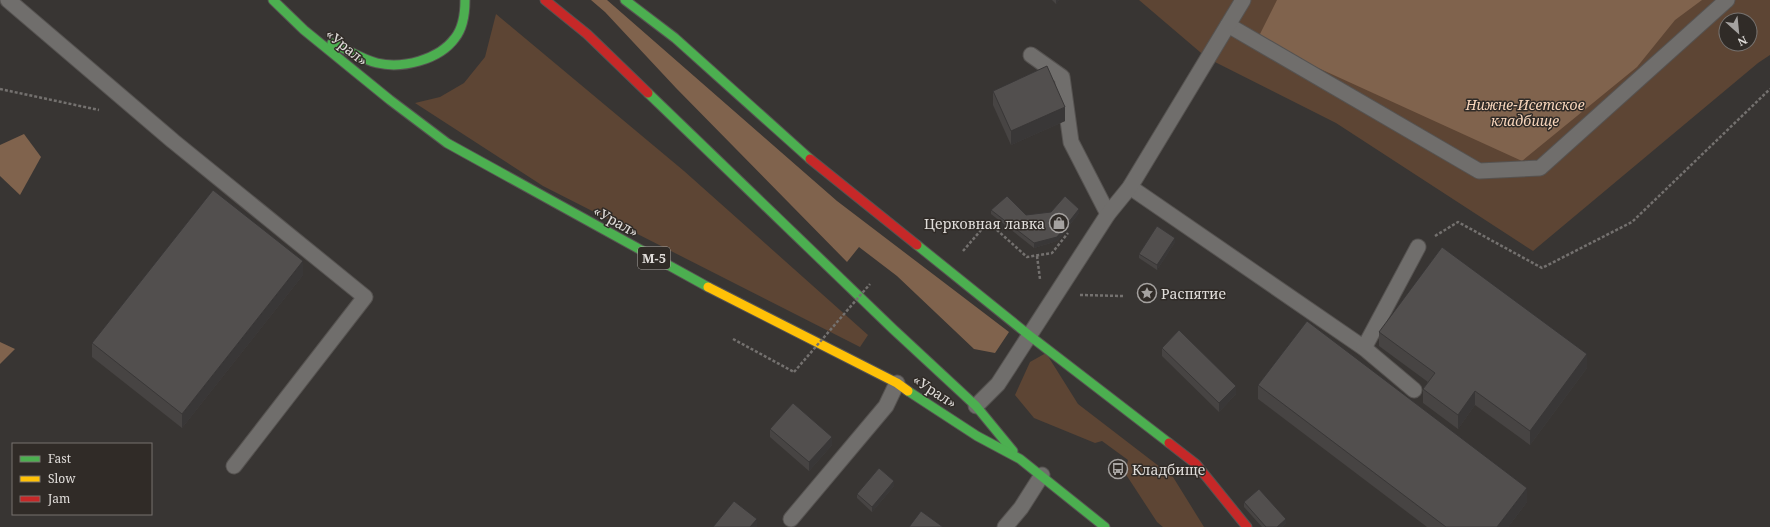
<svg xmlns="http://www.w3.org/2000/svg" width="1770" height="527" font-family="'Noto Serif',serif">
<style>
.green{fill:#5d4534;fill-rule:evenodd}
.forest{fill:#80634d}
.lines{fill:none;stroke-linecap:round;stroke-linejoin:round}
.lane-casing{stroke:#565351;stroke-width:17}
.fast-casing{stroke:#565351;stroke-width:11}
.slow-casing{stroke:#565351;stroke-width:11}
.jam-casing{stroke:#565351;stroke-width:11}
.path{stroke:#74716f;stroke-width:2.5;stroke-dasharray:3 2;stroke-linecap:butt}
.lane{stroke:#706e6c;stroke-width:15}
.fast{stroke:#4caf50;stroke-width:9}
.slow{stroke:#ffc107;stroke-width:9}
.jam{stroke:#c62828;stroke-width:9}
.path-bridge{stroke:#74716f;stroke-width:2.5;stroke-dasharray:3 2;stroke-linecap:butt}
.wall{fill:#474443}
.shaded-wall{fill:#393737}
.building{fill:#524f4e;stroke:#393737}
.labels{text-anchor:middle;dominant-baseline:central;stroke-width:3;stroke-linejoin:round;paint-order:stroke}
.shield{fill:#302b27;stroke:#aba8a4;stroke-width:1}
.shield-label{font-size:13px;font-weight:bold;fill:#e0ddda}
.street-label{font-size:14px;fill:#e0ddda;stroke:#302b27}
.park-label{font-size:14px;font-style:italic;fill:#f7d5bb;stroke:#302b27}
.poi-label{font-size:14px;fill:#e0ddda;stroke:#302b27;text-anchor:start}
</style>
<rect width="100%" height="100%" fill="#383533"/>
<g class="green">
<path d="M1139,0h631v55l-12,8 -225,188 -197,-128 -129,-65zM1726,20h24v24h-24z"/>
<path d="M496,14l188,157 184,164 -8,12 -317,-161 -128,-83 25,-6 24,-14 21,-26z"/>
<path d="M1046,353l32,51 95,73 31,50h-41l-6,-5 -32,-49 3,-13 -26,-19 -7,2 -61,-25 -19,-23 15,-33z"/>
</g>
<g class="forest">
<path d="M591,0h16l230,201 172,131 -14,21 -21,-4 -77,-73 -38,-29 -12,15 -171,-174 -71,-76z"/>
<path d="M1277,0h425l-27,20 -38,47 -115,94 -265,-121z"/>
<path d="M24,134l17,23 -21,38 -20,-19v-31z"/>
<path d="M0,342l15,7 -15,15z"/>
</g>
<g class="lines">
<g class="lane-casing">
<g id="lane">
<path d="M8,0l165,141 192,156 -131,169"/>
<path d="M1228,25l251,146 61,-3 187,-168"/>
<path d="M1031,55l31,22 9,65 37,72"/>
<path d="M1130,187l234,161 50,42"/>
<path d="M1364,348l54,-101"/>
<path d="M976,406l22,-22 110,-170 22,-27 113,-187"/>
<path d="M791,519l95,-113 11,-23"/>
<path d="M1005,527l16,-19 21,-33"/>
</g>
</g>
<g class="fast-casing">
<g id="fast">
<path d="M273,0l31,30 86,70 57,43 261,144"/>
<path d="M625,0l50,38 135,121"/>
<path d="M332,43c15,6 29,16 45,20 25,6 62,-3 78,-25 8,-10 10,-26 10,-38"/>
<path d="M648,93l245,236 83,77 37,45"/>
<path d="M917,245l113,91 139,107"/>
<path d="M908,391l69,45 43,23 85,68"/>
</g>
</g>
<g class="slow-casing">
<path id="slow" d="M708,287l189,96 11,8"/>
</g>
<g class="jam-casing">
<g id="jam">
<path d="M545,0l42,34 61,59"/>
<path d="M810,159l107,86"/>
<path d="M1169,443l27,21 51,63"/>
</g>
</g>
<g class="path">
<path d="M0,89l99,21"/>
<path d="M1435,236l23,-14 84,46 90,-46 138,-133"/>
<path d="M963,251l25,-29 39,35 25,-4 16,-20"/>
<path d="M1037,256l3,23"/>
<path d="M1080,295l43,1"/>
<path d="M733,339l61,33"/>
</g>
<use href="#lane" class="lane"/>
<use href="#fast" class="fast"/>
<use href="#slow" class="slow"/>
<use href="#jam" class="jam"/>
<path class="path-bridge" d="M794,372l76,-88"/>
</g>
<g class="wall">
<path d="M1052,0h7l-3,4z"/>
<path d="M993,91l72,30 -54,24 -18,-40z"/>
<path d="M991,210l35,5 53,-2 -22,28 -23,7 -43,-34z"/>
<path d="M1175,242l-18,28 -18,-12v-4z"/>
<path d="M303,275l-121,153 -90,-71v-14z"/>
<path d="M1379,332l208,36 -57,77 -55,-40 -17,24 -35,-26v-14l5,-7 -49,-36z"/>
<path d="M1162,348l74,46 -17,18 -57,-56z"/>
<path d="M1258,385l269,117 -19,25h-81l-169,-128z"/>
<path d="M770,429l62,16 -23,26 -39,-34z"/>
<path d="M894,486l-22,26 -15,-14v-4z"/>
<path d="M1244,502l42,21 -4,4h-20l-18,-20z"/>
</g>
<g class="shaded-wall">
<path d="M1056,0h3l-3,4z"/>
<path d="M1065,107v14l-54,24v-14z"/>
<path d="M1079,209v4l-22,28 -23,7v-5z"/>
<path d="M1175,238v4l-18,28v-5z"/>
<path d="M303,261v14l-121,153v-14z"/>
<path d="M1587,354v14l-57,77v-14z"/>
<path d="M1236,386v8l-17,18v-9z"/>
<path d="M1475,391v14l-17,24v-14z"/>
<path d="M832,437v8l-23,26v-9z"/>
<path d="M894,481v5l-22,26v-5z"/>
<path d="M1527,488v14l-19,25h-11z"/>
<path d="M757,519v8h-7z"/>
<path d="M1286,519v4l-4,4h-5z"/>
</g>
<g class="building">
<path d="M1047,66l18,41 -54,24 -18,-40z"/>
<path d="M213,190l90,71 -121,153 -90,-71z"/>
<path d="M1007,196l19,19 25,-3 14,-16 14,13 -22,28 -23,6 -43,-33z"/>
<path d="M1157,226l18,12 -18,27 -18,-11z"/>
<path d="M1442,247l145,107 -57,77 -55,-40 -17,24 -35,-26 12,-16 -56,-41z"/>
<path d="M1307,321l220,167 -30,39h-51l-188,-142z"/>
<path d="M1179,330l57,56 -17,17 -57,-55z"/>
<path d="M793,403l39,34 -23,25 -39,-33z"/>
<path d="M879,468l15,13 -22,26 -15,-13z"/>
<path d="M1259,489l27,30 -9,8h-11l-22,-25z"/>
<path d="M734,501l23,18 -7,8h-37z"/>
<path d="M921,511l22,16h-34z"/>
</g>
<defs>
<g id="shop-ring" transform="scale(1)"><circle r="9.5" fill="#302b27" stroke="#a5a2a0" stroke-width="1.5"/><path d="M-5-2.5h2.3a2.7 3.5 0 0 1 5.4 0H5L5.5 6h-11ZM-1.5-2.5h3a1.5 2.3 0 0 0-3 0Z" fill="#a5a2a0"/></g>
<g id="sight-ring" transform="scale(1)"><circle r="9.5" fill="#302b27" stroke="#a5a2a0" stroke-width="1.5"/><path d="M0-6L1.8-2.2L6-1.7L2.9 1.2L3.7 5.4L0 3.3L-3.7 5.4L-2.9 1.2L-6-1.7L-1.8-2.2Z" fill="#a5a2a0"/></g>
<g id="bus-ring" transform="scale(1)"><circle r="9.5" fill="#302b27" stroke="#a5a2a0" stroke-width="1.5"/><path d="M-5-6H5V4H4V6H2V4H-2V6H-4V4H-5ZM-3.5-4V0h7V-4ZM-3.5 1.2v1.5H-2V1.2ZM2 1.2v1.5H3.5V1.2Z" fill="#a5a2a0"/></g>
</defs>
<g fill-rule="evenodd">
<use href="#shop-ring" x="1059" y="223"/>
<use href="#sight-ring" x="1147" y="293"/>
<use href="#bus-ring" x="1118" y="469"/>
</g>
<g class="labels">
<rect class="shield" x="638" y="247" width="32" height="22" rx="3"/>
<g class="shield-label">
<text x="654" y="258">М-5</text>
</g>
<g class="street-label">
<text transform="translate(347 47) rotate(39)">«Урал»</text>
<text transform="translate(616 221) rotate(29)">«Урал»</text>
<text transform="translate(935 391) rotate(33)">«Урал»</text>
</g>
<g class="park-label">
<text x="1525" y="104">Нижне-Исетское<tspan x="1525" dy="16">кладбище</tspan></text>
</g>
<g class="poi-label">
<text x="1045" y="223" text-anchor="end">Церковная лавка</text>
<text x="1161" y="293">Распятие</text>
<text x="1132" y="469">Кладбище</text>
</g>
</g>
<rect x="12" y="443" width="140" height="72" fill="#302b27" stroke="#76726f"/>
<rect x="20" y="456" width="20" height="6" fill="#4caf50" stroke="#76726f"/>
<text x="48" y="463" font-size="12" fill="#e0ddda">Fast</text>
<rect x="20" y="476" width="20" height="6" fill="#ffc107" stroke="#76726f"/>
<text x="48" y="483" font-size="12" fill="#e0ddda">Slow</text>
<rect x="20" y="496" width="20" height="6" fill="#c62828" stroke="#76726f"/>
<text x="48" y="503" font-size="12" fill="#e0ddda">Jam</text>
<g transform="translate(1738 32) rotate(153)"><circle r="19" fill="#302b27" stroke="#76726f"/>
<path d="M0-3L7 15L0 10L-7 15Z" fill="#a5a2a0"/>
<text y="-6" font-size="11" font-weight="bold" text-anchor="middle" fill="#e0ddda">N</text>
</g>
</svg>
